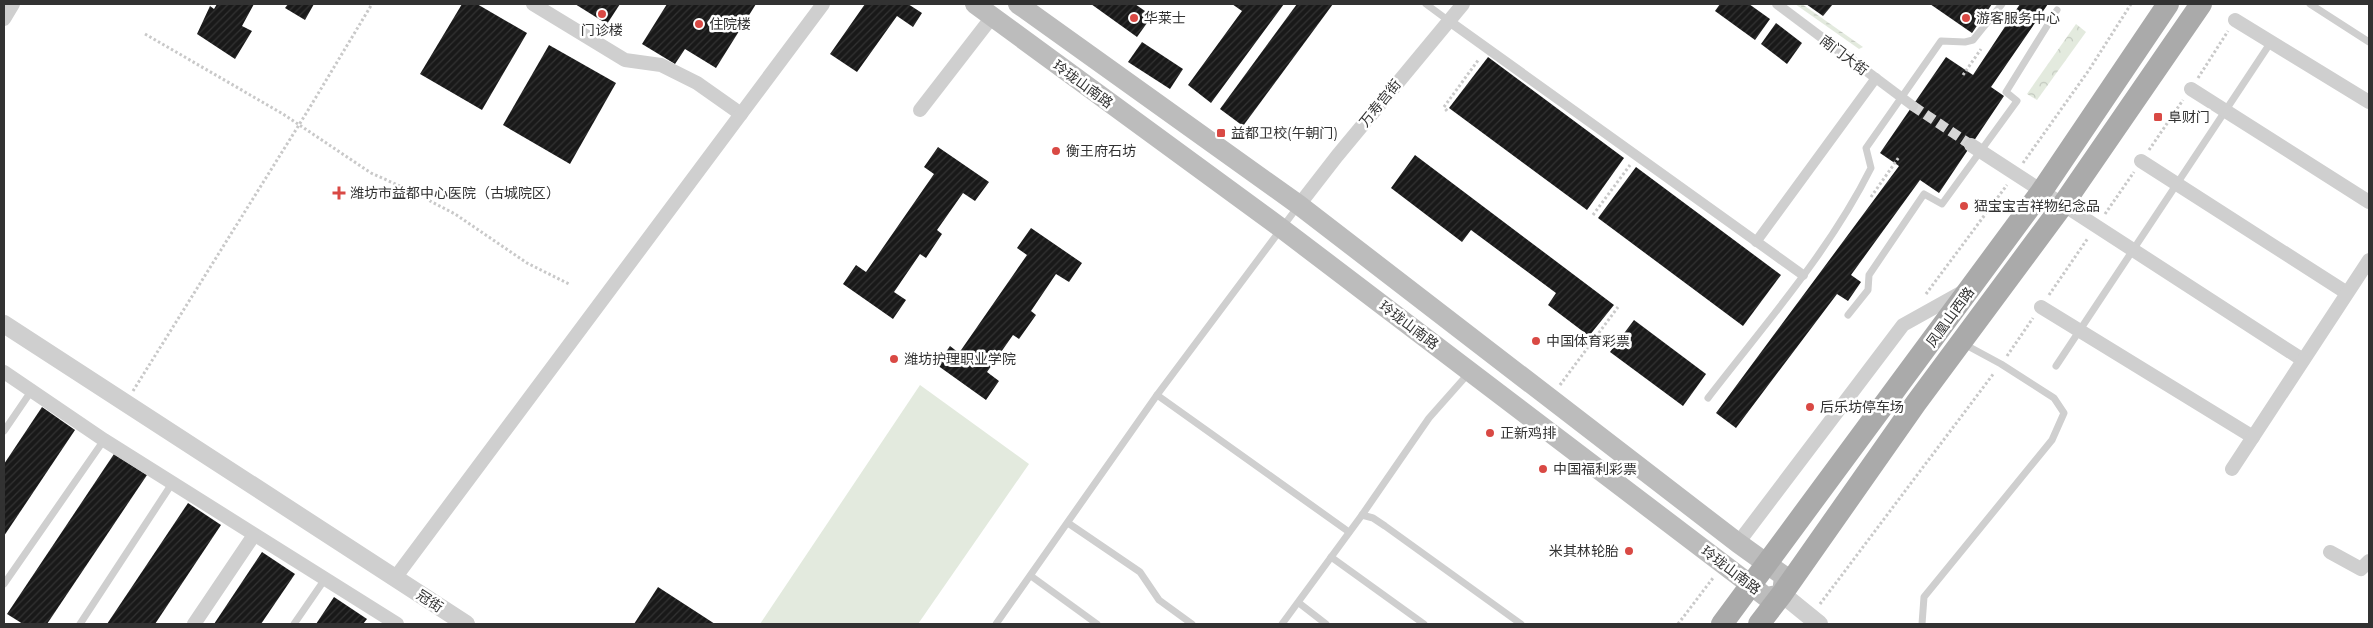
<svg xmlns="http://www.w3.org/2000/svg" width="2373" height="628" font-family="Montserrat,'Noto Sans SC',sans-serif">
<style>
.grass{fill:#e3eade}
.forest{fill:url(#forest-crowns)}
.wetland{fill:url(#wetland-marsh)}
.building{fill:url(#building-hatch)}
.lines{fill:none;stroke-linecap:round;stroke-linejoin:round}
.pedestrian-tunnel{stroke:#d6d6d6;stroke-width:10;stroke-dasharray:10 5;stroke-linecap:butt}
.path{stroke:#c9c9c9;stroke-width:3;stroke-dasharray:2.5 2.5;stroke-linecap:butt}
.service{stroke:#cfcfcf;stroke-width:7}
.pedestrian{stroke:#cfcfcf;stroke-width:10}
.minor{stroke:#cfcfcf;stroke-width:14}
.tertiary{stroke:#cfcfcf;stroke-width:18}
.secondary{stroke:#bcbcbc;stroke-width:20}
.primary{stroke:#aaa;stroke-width:22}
.poi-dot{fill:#d94944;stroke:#fff;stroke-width:2}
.labels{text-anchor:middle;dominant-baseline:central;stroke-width:5;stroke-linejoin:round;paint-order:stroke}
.poi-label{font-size:14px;fill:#323232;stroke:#fff;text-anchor:start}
.street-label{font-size:14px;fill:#323232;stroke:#fff}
</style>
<defs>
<pattern id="forest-crowns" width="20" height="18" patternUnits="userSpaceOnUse" patternTransform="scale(1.25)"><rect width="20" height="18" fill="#e3eade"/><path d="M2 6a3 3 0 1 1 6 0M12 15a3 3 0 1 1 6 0" fill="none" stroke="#c3c9bf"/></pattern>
<pattern id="wetland-marsh" width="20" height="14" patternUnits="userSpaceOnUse" patternTransform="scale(1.25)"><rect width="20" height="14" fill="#e3eade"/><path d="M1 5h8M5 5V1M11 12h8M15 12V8" fill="none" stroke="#c3c9bf"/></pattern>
<pattern id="building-hatch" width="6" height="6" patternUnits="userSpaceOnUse" patternTransform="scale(1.25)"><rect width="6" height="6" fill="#191919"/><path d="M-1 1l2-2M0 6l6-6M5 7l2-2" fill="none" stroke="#323232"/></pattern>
</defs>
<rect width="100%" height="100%" fill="#fff"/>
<path class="grass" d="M920,385l109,79 -111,160h-158z"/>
<path class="forest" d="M2076,24l10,8 -49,68 -10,-6z"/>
<path class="wetland" d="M1795,4h7l61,43 -4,2z"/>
<g class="building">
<path d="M217,4h37l-12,22 10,5 -17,28 -38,-25 13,-28 4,3z"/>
<path d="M288,4h26l-9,16 -20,-12z"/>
<path d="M462,4h15l50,29 -45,77 -62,-36z"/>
<path d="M575,4h45l-13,20z"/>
<path d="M667,4h89l-40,64 -31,-19 -10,15 -33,-20z"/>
<path d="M865,4h43l14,9 -9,14 -16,-11 -40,56 -27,-18z"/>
<path d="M1091,4h44l17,12 -15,21z"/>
<path d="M1232,4h52l-73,99 -23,-18 54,-74z"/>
<path d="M1297,4h36l-90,122 -23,-17z"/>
<path d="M1720,4h29l21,15 -15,21 -40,-29z"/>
<path d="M1806,4h27l-10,12z"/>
<path d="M1930,4h62l-20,29z"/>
<path d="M2020,4h28l-57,83 13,9 -65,97 -19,-13 -69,95 10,7 -13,19 -11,-7 -101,134 -20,-15 183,-247 -19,-13 66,-96 27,18z"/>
<path d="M1776,23l26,20 -15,21 -26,-20z"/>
<path d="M1142,42l41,27 -13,20 -42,-27z"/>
<path d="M549,45l67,38 -46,81 -67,-39z"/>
<path d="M1488,57l136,101 -37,52 -138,-102z"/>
<path d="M938,147l51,35 -14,19 -12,-8 -26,37 5,4 -16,24 -6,-4 -26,38 12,8 -13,19 -50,-35 13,-19 10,7 68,-98 -10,-7z"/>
<path d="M1415,155l199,150 -25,31 -41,-31 8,-12 -85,-63 -9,12 -71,-54z"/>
<path d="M1636,167l145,108 -38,51 -145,-108z"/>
<path d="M1031,228l51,35 -13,19 -13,-8 -25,37 5,4 -17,24 -6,-4 -26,37 12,9 -13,19 -49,-35 13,-19 9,7 68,-98 -10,-7z"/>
<path d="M1634,320l72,54 -23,32 -73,-54z"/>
<path d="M42,407l33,23 -71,106v-72z"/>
<path d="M114,454l33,21 -100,149h-24l-16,-10z"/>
<path d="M188,503l33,22 -66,99h-48z"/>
<path d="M262,552l33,22 -34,50h-47z"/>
<path d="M658,587l57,37h-81z"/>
<path d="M334,597l33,22 -4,5h-47z"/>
</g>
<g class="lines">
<path class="pedestrian-tunnel" d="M1913,106l58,39"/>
<g class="path">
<path d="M145,34l138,80 88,59 40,18 44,23 72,49 42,21"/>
<path d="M1963,75l18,-26"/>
<path d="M2198,78l30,-47"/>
<path d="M1447,111l-3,-4 35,-48"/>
<path d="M2149,150l34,-50"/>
<path d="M2023,163l66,-93 42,-66"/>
<path d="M1871,197l28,-40"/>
<path d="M2105,214l29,-42"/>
<path d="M1593,215l37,-50"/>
<path d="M1926,294l81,-109"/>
<path d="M2049,295l39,-57"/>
<path d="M2007,356l26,-38"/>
<path d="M1560,385l58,-78"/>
<path d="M133,391l174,-279 65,-108"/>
<path d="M1820,604l174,-231"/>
<path d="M1678,624l35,-46"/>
</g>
<g class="service">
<path d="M1426,4l23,17"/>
<path d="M2310,4l59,38"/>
<path d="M1848,315l20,-25 1,-15 55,-81 18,10 75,-103 -11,-9 51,-82"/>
<path d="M2056,366l215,-324"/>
<path d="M1157,395l192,137"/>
<path d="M1708,398c57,-74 121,-146 163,-230l-5,-20 75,-107 24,1 8,-2 29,-36"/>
<path d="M4,431l28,-41"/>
<path d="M1362,515l11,3 12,8 136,98"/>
<path d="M1068,523l72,49 19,28 33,24"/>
<path d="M1331,557l93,67"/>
<path d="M1031,576l66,48"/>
<path d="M4,584l100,-144"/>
<path d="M1299,603l27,21"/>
<path d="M80,624l93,-142"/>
<path d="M294,624l31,-45"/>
<path d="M996,624l161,-229 142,-190"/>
<path d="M1282,624l80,-109 67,-97 39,-44"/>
<path d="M1922,624l2,-27 128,-157 12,-27 -10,-15 -53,-34 -37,-20"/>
</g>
<g class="pedestrian">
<path d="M1777,4l136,102"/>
<path d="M1449,21l354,254"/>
<path d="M1756,242l120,-164"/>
</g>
<g class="minor">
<path d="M533,4l92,56 36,5 36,18 44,31"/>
<path d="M4,19l9,-15"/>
<path d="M2235,20l134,82"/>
<path d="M2191,89l178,113"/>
<path d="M920,110l72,-93"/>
<path d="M1971,145l332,215"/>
<path d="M2141,161l206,132"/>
<path d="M1299,205l38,-49 126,-152"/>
<path d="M2041,307l212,130"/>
<path d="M4,372l100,68 293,184"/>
<path d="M2232,469l137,-209"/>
<path d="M1738,543l165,-218 61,-34"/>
<path d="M2330,552l31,17 8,-8"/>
<path d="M395,578l428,-574"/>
<path d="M194,624l60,-89"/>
</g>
<g class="tertiary">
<path d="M4,324l462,300"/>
<path d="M1782,594l37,30"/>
</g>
<path class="secondary" d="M975,4l306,224 471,358 14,11 16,-3 2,-18 -46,-33 -439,-338 -281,-201"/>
<g class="primary">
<path d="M1722,624l319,-432 127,-188"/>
<path d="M1759,624l23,-30 134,-191 146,-197 139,-202"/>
</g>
</g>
<g class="poi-dot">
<circle cx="602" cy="14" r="5"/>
<circle cx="1134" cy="18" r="5"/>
<circle cx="1966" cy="18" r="5"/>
<circle cx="699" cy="24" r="5"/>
<rect x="2153" y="112" width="10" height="10" rx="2.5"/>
<rect x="1216" y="128" width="10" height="10" rx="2.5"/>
<circle cx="1056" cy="151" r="5"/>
<path d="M336.5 185.5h5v5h5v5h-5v5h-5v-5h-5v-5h5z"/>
<circle cx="1964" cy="206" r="5"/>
<circle cx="1536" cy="341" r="5"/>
<circle cx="894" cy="359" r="5"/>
<circle cx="1810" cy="407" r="5"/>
<circle cx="1490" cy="433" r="5"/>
<circle cx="1543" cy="469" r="5"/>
<circle cx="1629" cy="551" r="5"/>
</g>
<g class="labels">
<g class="poi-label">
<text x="1144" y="18">华莱士</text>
<text x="1976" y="18">游客服务中心</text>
<text x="709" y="24">住院楼</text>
<text x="602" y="30" text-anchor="middle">门诊楼</text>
<text x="2168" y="117">阜财门</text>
<text x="1231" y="133">益都卫校(午朝门)</text>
<text x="1066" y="151">衡王府石坊</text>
<text x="350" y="193">潍坊市益都中心医院（古城院区）</text>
<text x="1974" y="206">峱宝宝吉祥物纪念品</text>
<text x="1546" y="341">中国体育彩票</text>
<text x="904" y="359">潍坊护理职业学院</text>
<text x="1820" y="407">后乐坊停车场</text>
<text x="1500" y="433">正新鸡排</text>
<text x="1553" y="469">中国福利彩票</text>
<text x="1619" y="551" text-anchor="end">米其林轮胎</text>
</g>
<g class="street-label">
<text transform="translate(1844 55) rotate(37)">南门大街</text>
<text transform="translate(1083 84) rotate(36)">玲珑山南路</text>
<text transform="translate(1380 103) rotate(-51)">万寿宫街</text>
<text transform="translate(1950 317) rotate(-54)">凤凰山西路</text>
<text transform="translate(1409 325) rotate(37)">玲珑山南路</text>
<text transform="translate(1731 570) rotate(37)">玲珑山南路</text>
<text transform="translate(430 601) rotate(33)">冠街</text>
</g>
</g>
<rect width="2373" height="628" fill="none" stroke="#323232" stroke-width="10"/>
</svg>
